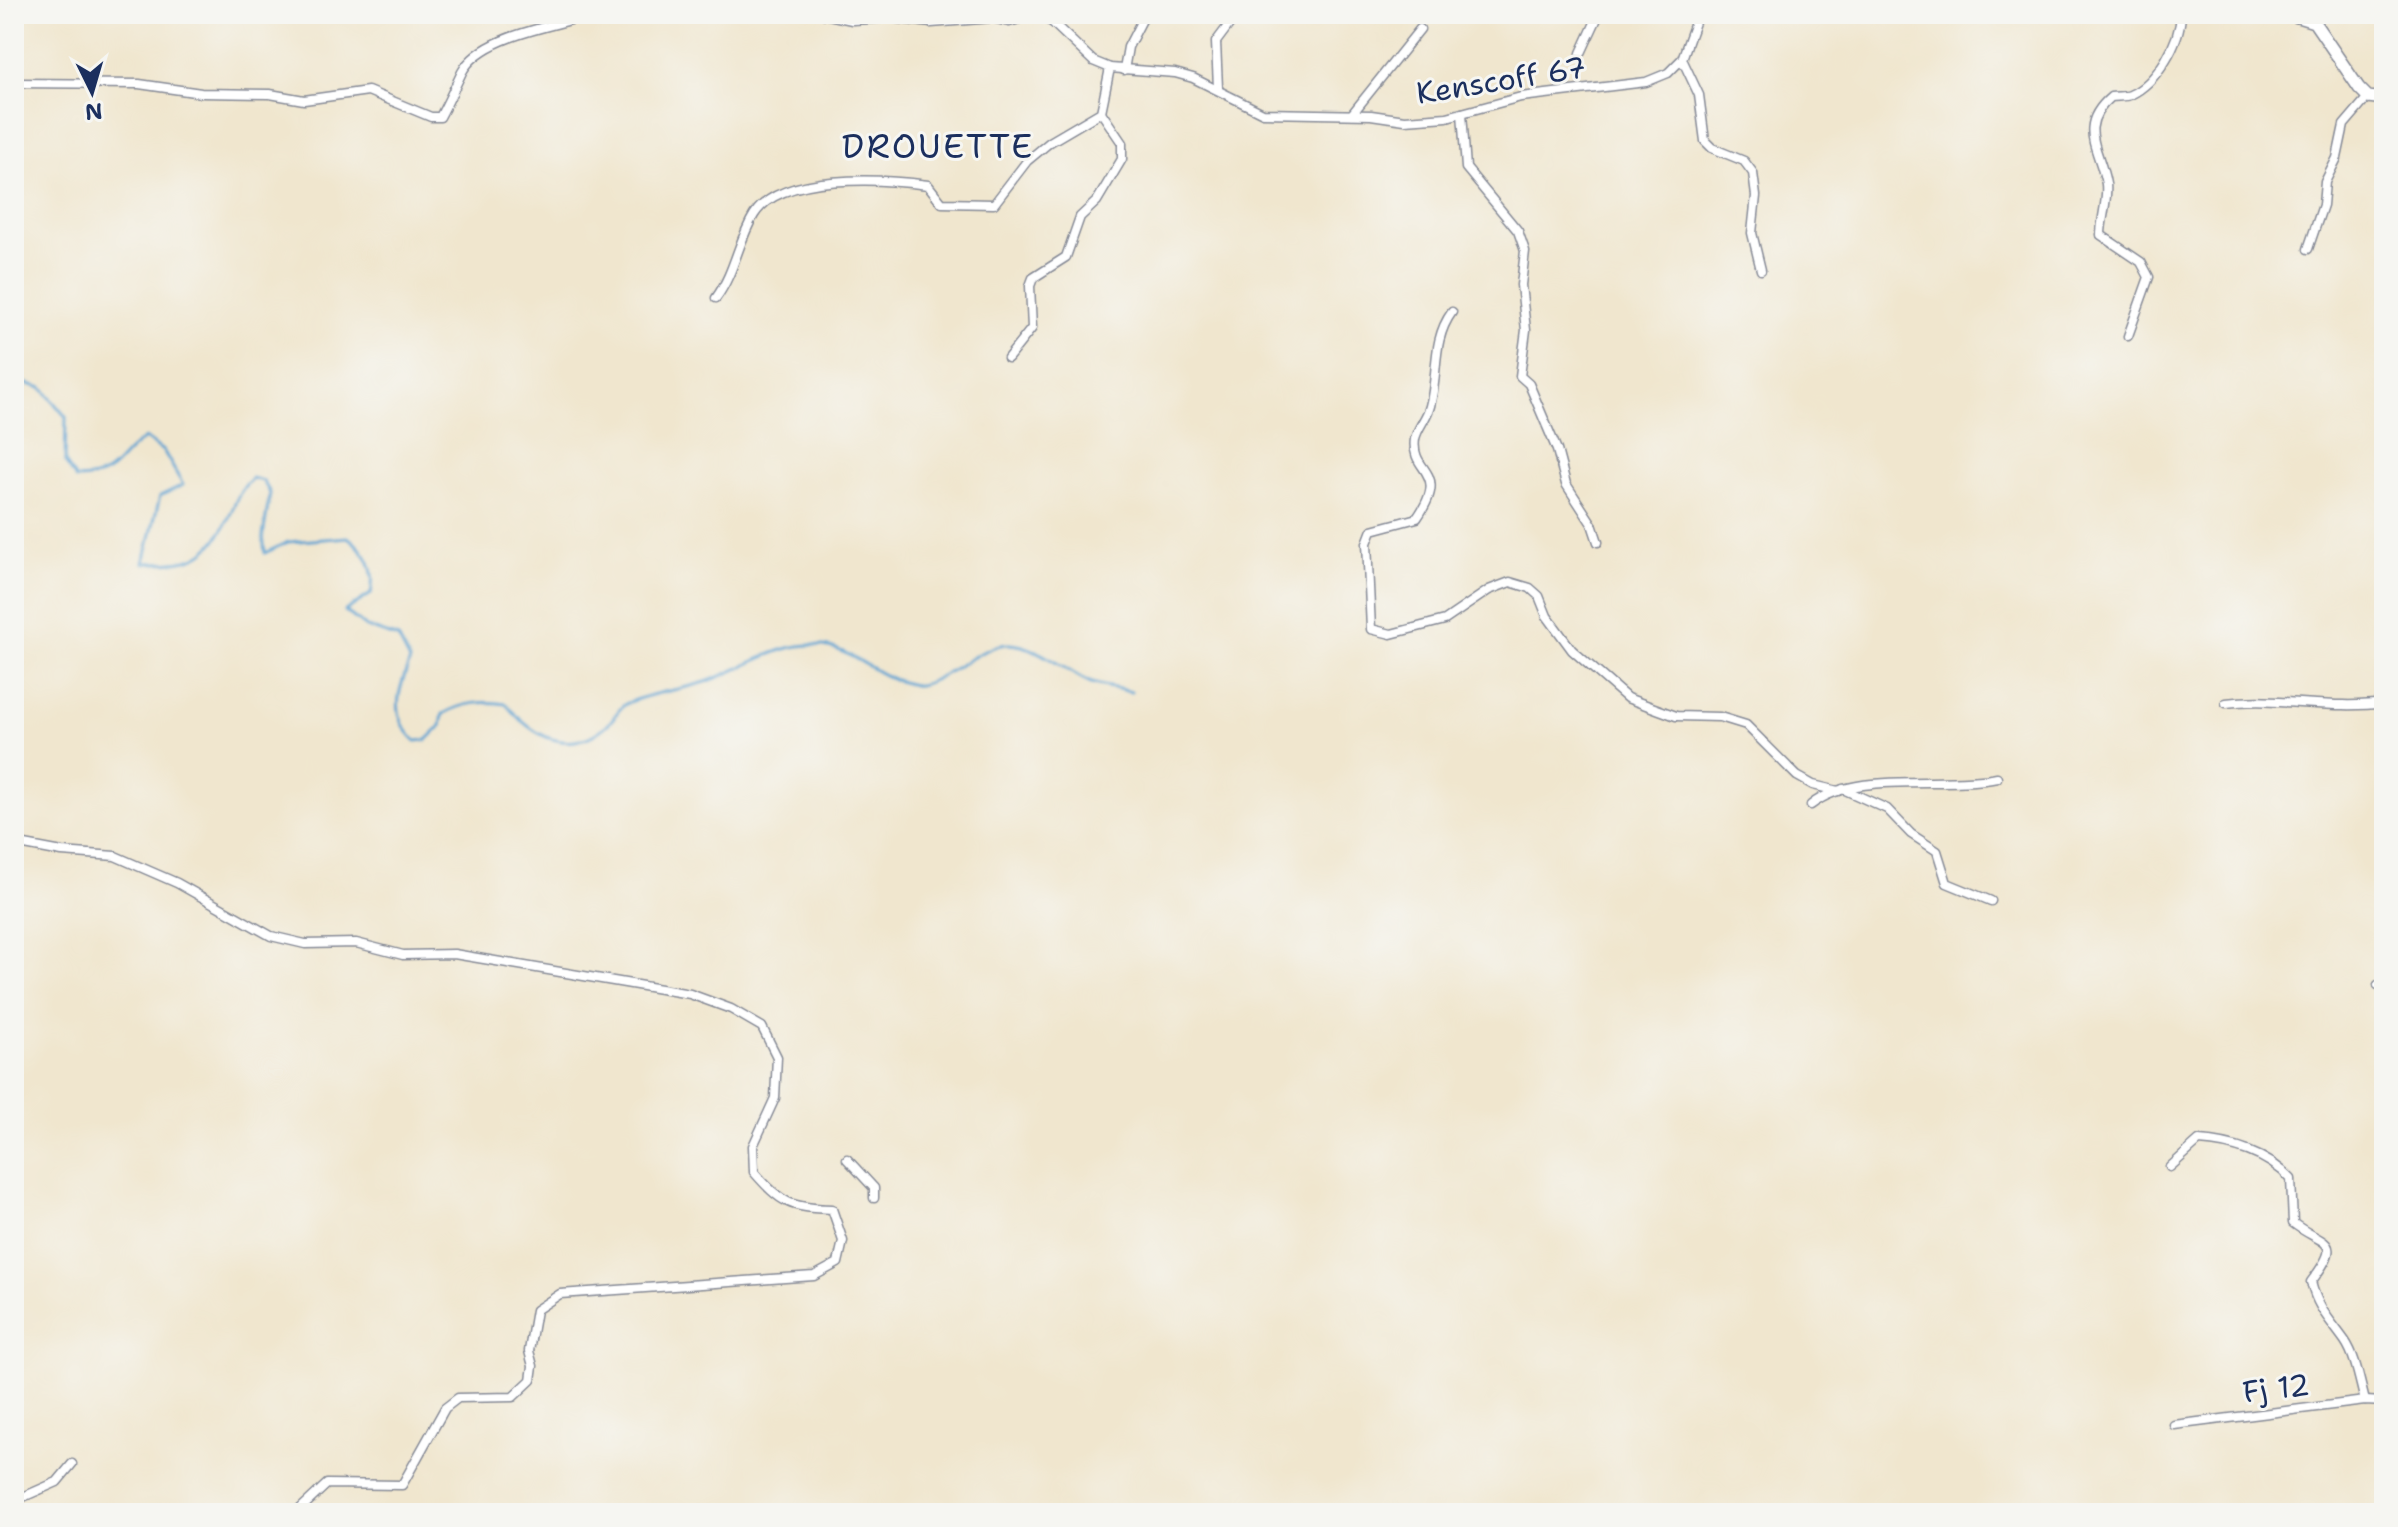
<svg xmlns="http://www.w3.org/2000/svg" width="2398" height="1527" font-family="'Shantell Sans',sans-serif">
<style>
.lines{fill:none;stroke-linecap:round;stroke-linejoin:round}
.stream{stroke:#5ba2d1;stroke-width:3}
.minor-casing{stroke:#868a96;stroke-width:11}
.secondary-casing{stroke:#868a96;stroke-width:14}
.minor{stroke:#fff;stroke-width:8}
.secondary{stroke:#fff;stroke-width:11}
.labels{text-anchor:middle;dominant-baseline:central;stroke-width:6;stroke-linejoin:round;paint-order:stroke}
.street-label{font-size:30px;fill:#1b2f5e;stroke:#f6f6f2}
.quarter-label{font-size:34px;letter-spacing:2px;fill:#1b2f5e;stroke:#f6f6f2}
</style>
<rect width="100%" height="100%" fill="#f6f6f2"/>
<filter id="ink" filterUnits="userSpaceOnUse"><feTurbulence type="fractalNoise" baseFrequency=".0125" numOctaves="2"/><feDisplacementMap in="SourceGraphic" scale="16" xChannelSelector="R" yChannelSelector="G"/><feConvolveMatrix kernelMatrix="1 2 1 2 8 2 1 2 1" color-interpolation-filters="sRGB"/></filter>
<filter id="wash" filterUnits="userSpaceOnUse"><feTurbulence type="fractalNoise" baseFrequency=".006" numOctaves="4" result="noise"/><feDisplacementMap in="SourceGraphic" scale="32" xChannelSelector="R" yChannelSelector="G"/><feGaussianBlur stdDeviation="1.8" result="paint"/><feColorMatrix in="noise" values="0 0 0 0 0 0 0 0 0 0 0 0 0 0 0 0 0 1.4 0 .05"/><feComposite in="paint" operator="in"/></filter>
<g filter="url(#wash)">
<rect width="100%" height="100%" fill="#f0e6ce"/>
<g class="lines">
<path class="stream" d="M14,380l28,8 24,29 -1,45 11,17c44,-1 37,-20 69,-41l19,14 19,33 -23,11 -16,67c46,0 66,-2 86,-48 7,-16 9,-24 22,-37l11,3 7,12 -7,43 2,17 23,-11 60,-5c20,16 28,32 23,57l-26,17 21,16 32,11 12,23c-12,31 -21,55 6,80l11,-1 14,-14 2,-12c21,-12 40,-13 63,-10 27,33 65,55 103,19 7,-7 11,-18 21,-21 24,-10 51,-12 76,-20 27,-9 52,-25 79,-33 62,-18 78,28 129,36 20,3 69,-41 93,-41 29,-1 57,27 82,38 13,5 28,6 42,10"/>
</g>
</g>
<g filter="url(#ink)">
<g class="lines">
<g class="minor-casing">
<g id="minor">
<path d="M824,14l28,6 39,-2 40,5 61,-5 17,4 27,-8 16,8 41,39 17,7 65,5 18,5 70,35 108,2 34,5 42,-3 74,-20 125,-15 22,-9 14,-14 16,-45"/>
<path d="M2265,14h6"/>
<path d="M1581,53l18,-39"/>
<path d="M1682,59l17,36 6,46 7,7 32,13 9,12 3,23 -4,37 9,37"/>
<path d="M1124,70l4,-23 17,-33"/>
<path d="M14,83l125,1 62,9 69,1 34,6 64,-9 63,26h9c8,-15 15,-30 22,-45 20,-37 91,-45 129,-58"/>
<path d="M1218,88l-2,-46 21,-28"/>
<path d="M1462,113l4,55 52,63 7,20 -4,34 5,45 -6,46 9,8 28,66 9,34 26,40 6,18"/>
<path d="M1352,114l68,-85"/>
<path d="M2308,249l15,-44 2,-23 12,-24 7,-33 24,-28"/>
<path d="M716,298c19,-26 22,-57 38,-83 26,-43 130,-36 174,-30l14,18 52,1 33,-43 23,-19 51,-30 9,-44"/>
<path d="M1452,312c-21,29 -13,61 -22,94 -3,12 -13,22 -15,33 -5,35 36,30 2,79l-45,12 -5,13 4,86 20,5 54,-14 44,-30 21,-8 20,6 9,8 8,20 25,34 55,48 49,18 44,1 26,8 51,51 16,9 25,6"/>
<path d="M2128,336l21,-59 -8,-15 -40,-27c0,-17 7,-34 5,-51 -6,-35 -30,-57 5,-87 5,-1 14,0 19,-2 27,-12 50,-53 51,-81"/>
<path d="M1008,358l24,-30 -2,-42 3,-8 33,-21 14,-40 17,-16 25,-42v-16l-21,-31"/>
<path d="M2226,703c53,-6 106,7 158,0"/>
<path d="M1843,789l44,20 24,25 26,17 10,32 44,18"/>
<path d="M1811,805c45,-36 131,-16 186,-27"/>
<path d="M14,843l48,9 53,4 62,27 94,53 34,8 51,-1 47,12 51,-1 236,40 41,15 31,18 15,30 -2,41 -22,48 1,26c27,31 36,36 78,37l11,32 -5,22 -24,13 -254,18 -24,16 -7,41 4,15 -2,14 -18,17 -55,1 -13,10 -43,77 -75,-1 -31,29"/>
<path d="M2378,985l6,2"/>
<path d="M847,1159l27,29v10"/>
<path d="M2170,1167l29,-26c33,2 69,13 92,38l2,44c31,24 52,14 18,59 6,26 20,39 34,59 11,16 15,42 20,60"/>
<path d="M2174,1425l191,-24 19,1"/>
<path d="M14,1501l43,-19 15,-18"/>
</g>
</g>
<g class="secondary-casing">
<path id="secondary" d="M2288,14l26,8 45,66 9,9 16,2"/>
</g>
<use href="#minor" class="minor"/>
<use href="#secondary" class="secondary"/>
</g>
</g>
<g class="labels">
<g class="street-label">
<text transform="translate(1501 80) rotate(-9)">Kenscoff 67</text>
<text transform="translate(2276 1388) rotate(-7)">Fj 12</text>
</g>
<g class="quarter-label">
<text x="938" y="146">DROUETTE</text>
</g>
</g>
<rect width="2398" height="1527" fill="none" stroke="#f6f6f2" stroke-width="48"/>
<g transform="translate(92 92) rotate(175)" stroke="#f6f6f2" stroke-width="6" paint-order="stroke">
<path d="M0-6L14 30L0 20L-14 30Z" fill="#1b2f5e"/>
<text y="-12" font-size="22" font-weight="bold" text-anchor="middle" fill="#1b2f5e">N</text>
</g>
</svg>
